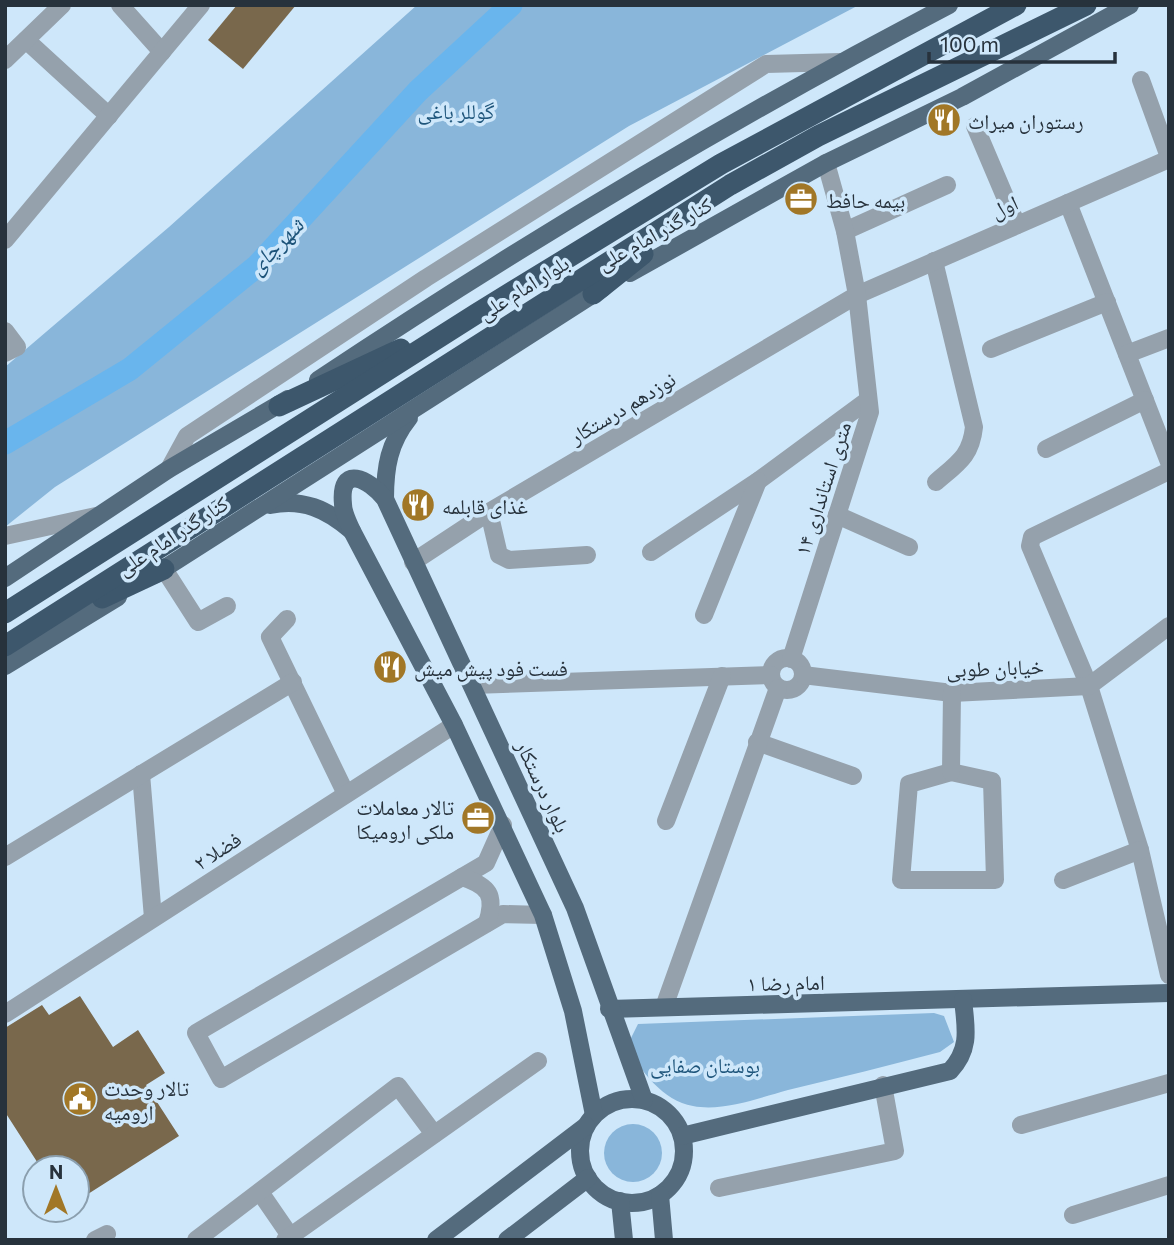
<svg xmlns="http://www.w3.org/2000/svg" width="1174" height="1245" font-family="Commissioner,'Noto Naskh Arabic',sans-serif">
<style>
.green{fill:#89b6da}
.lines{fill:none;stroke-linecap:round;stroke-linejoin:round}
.river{stroke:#69b5ed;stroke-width:23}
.building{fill:#79684c}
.minor{stroke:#95a1ac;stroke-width:18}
.major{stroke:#546b7d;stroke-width:18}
.highway{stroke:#3d576c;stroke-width:21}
.labels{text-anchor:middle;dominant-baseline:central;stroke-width:7;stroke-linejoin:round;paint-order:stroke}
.park-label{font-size:21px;fill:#1e557b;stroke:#cee7fa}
.poi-label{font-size:21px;fill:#27323c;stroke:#cee7fa;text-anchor:start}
.street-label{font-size:21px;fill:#27323c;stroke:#cee7fa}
.water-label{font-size:23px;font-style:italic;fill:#1c5379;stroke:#cee7fa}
</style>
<rect width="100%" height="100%" fill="#cee7fa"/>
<g class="green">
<path d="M417,5h442l-230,121 -574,361 -50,40v-160l164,-140z"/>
<path d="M934,1013l10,3 10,26 -14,10c-50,13 -101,26 -152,38 -29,8 -66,22 -95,16 -30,-5 -53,-36 -66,-60l11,-22z"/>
<circle cx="633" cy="1153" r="29"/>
</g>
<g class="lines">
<path class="river" d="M5,443l125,-74 127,-103 161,-175 93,-86"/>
</g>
<g class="building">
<path d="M237,5h59l-53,64 -35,-29z"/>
<path d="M80,996l33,51 25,-17 27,43 -19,12 33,51 -102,65v-33h-36l-36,-56v-84l37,-23 7,10z"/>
</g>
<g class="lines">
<g class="minor">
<path d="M120,5l42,47"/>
<path d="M26,40l83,76"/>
<path d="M5,60l57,-55"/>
<path d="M1141,80l28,77"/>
<path d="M975,126l42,99"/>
<path d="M1068,203l101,259"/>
<path d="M845,231l102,-46"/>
<path d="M5,240l196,-235"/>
<path d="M934,261l40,166c-3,29 -16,36 -38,55"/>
<path d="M5,331l12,16 -12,6"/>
<path d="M991,349l116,-47"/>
<path d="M1127,354l42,-16"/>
<path d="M1046,449l99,-49"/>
<path d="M169,469l18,-33 239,-158 340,-214 75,-2"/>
<path d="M1169,471l-137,66 -2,9 59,140 51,164 29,125"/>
<path d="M489,512l10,43 10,5 78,-5"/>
<path d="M837,515l72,32"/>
<path d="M5,536l91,-20"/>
<path d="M651,552l107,-71 110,-81"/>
<path d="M413,562l76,-50 368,-217 312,-136"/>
<path d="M164,569l34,53 29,-16"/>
<path d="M704,615l54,-134"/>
<path d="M287,619l-17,18 76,157"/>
<circle cx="787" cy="674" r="16"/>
<path d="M791,659l79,-247 -13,-117 -12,-64 -19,-68"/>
<path d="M803,675l149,18 137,-7 80,-60"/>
<path d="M472,685l299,-10"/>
<path d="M757,742l96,34"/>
<path d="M951,772l41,9 3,99h-94l8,-96z"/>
<path d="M951,772l1,-79"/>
<path d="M141,774l12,144"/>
<path d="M666,821l56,-145"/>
<path d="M503,825l-17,38 -290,170 25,46 282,-165 40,1"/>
<path d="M5,857l288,-175"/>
<path d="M462,877c27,9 34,18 25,46"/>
<path d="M1063,880l77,-30"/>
<path d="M664,1007l114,-319"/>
<path d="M5,1014l449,-289"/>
<path d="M1021,1125l148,-42"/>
<path d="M719,1188l176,-37 -12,-66"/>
<path d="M260,1192l33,48"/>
<path d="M1073,1215l96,-30"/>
<path d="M95,1240l12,-6"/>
<path d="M196,1240l202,-154 36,48"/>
<path d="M285,1240l253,-179"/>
</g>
<g class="major">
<path d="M630,273l196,-110 136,-66 168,-92"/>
<path d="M318,380c203,-135 415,-262 631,-375"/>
<path d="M385,499c0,-32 4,-56 24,-81"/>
<path d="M270,505c32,-7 57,4 82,26"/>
<path d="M154,575l449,-287"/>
<path d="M5,578l164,-109 119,-70"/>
<path d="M5,666l113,-69"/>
<path d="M609,1009l560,-16"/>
<circle cx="632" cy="1151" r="52"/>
<path d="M594,1115l-21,-104 -30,-96 -89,-190 -102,-194c-4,-9 -9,-18 -9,-27 -4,-41 26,-25 42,-5l190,409 69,192"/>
<path d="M682,1136l268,-65c21,-22 16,-43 13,-71"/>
<path d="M660,1195l4,45"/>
<path d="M620,1201l4,39"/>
<path d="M436,1240l150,-114"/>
<path d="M507,1240l81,-62"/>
</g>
<g class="highway">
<path d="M593,294l50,-40"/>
<path d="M279,406l122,-57"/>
<path d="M102,598l62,-29"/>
<path d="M5,613l471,-299 245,-150 295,-159"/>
<path d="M5,646l725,-461 88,-49 268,-131"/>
</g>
</g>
<defs>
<g id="restaurant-disc" transform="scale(1.75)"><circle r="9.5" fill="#a17727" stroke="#cee7fa"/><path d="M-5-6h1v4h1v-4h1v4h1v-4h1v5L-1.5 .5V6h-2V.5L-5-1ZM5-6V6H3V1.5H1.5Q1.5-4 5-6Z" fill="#fff"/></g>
<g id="office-disc" transform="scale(1.75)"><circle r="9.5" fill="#a17727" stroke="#cee7fa"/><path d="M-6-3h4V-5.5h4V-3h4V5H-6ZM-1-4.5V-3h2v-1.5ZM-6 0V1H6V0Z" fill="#fff"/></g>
<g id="civic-disc" transform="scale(1.75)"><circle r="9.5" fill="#a17727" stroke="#cee7fa"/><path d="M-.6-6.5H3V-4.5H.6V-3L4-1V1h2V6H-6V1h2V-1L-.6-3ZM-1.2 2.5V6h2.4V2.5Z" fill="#fff"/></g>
</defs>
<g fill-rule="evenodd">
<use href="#restaurant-disc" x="944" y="120"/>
<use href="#office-disc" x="801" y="199"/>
<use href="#restaurant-disc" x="418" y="505"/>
<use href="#restaurant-disc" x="390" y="667"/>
<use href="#office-disc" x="478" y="818"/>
<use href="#civic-disc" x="80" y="1099"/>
</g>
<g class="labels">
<g class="park-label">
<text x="456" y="110">گوللر باغی</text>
<text x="705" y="1064">بوستان صفایی</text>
</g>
<g class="poi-label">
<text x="968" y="120">رستوران میراث</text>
<text x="826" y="199">بیمه حافط</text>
<text x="442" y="505">غذای قابلمه</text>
<text x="414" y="667">فست فود پیش میش</text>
<text x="454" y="806" text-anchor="end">تالار معاملات<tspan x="454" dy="24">ملکی ارومیکا</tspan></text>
<text x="104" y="1087">تالار وحدت<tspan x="104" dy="24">ارومیه</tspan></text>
</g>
<g class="street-label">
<text transform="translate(1004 206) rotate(-24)">اول</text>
<text transform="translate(654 233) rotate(-29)">کنار گذر امام علی</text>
<text transform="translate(523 287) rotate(-32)">بلوار امام علی</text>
<text transform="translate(622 407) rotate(-31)">نوزدهم درستکار</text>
<text transform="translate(822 488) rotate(-72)">۱۴ متری استانداری</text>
<text transform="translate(172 535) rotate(-33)">کنار گذر امام علی</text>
<text transform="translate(995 667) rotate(-2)">خیابان طوبی</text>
<text transform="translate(544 786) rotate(65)">بلوار درستکار</text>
<text transform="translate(217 850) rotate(-33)">فضلا ۲</text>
<text transform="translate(786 982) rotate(-1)">امام رضا ۱</text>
</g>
<g class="water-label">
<text transform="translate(275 245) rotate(-46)">شهرچای</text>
</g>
</g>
<rect width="1174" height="1245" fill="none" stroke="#27323c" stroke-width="14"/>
<g transform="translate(56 1189)"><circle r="33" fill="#cee7fa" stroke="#8b9fae" stroke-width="2"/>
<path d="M0-5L12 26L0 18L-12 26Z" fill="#a17727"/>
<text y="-10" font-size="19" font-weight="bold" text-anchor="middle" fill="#27323c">N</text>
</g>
<path d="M929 52v10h186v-10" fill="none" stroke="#27323c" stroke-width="3.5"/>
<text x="940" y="52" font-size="21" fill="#27323c" stroke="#cee7fa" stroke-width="5" paint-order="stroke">100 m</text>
</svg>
